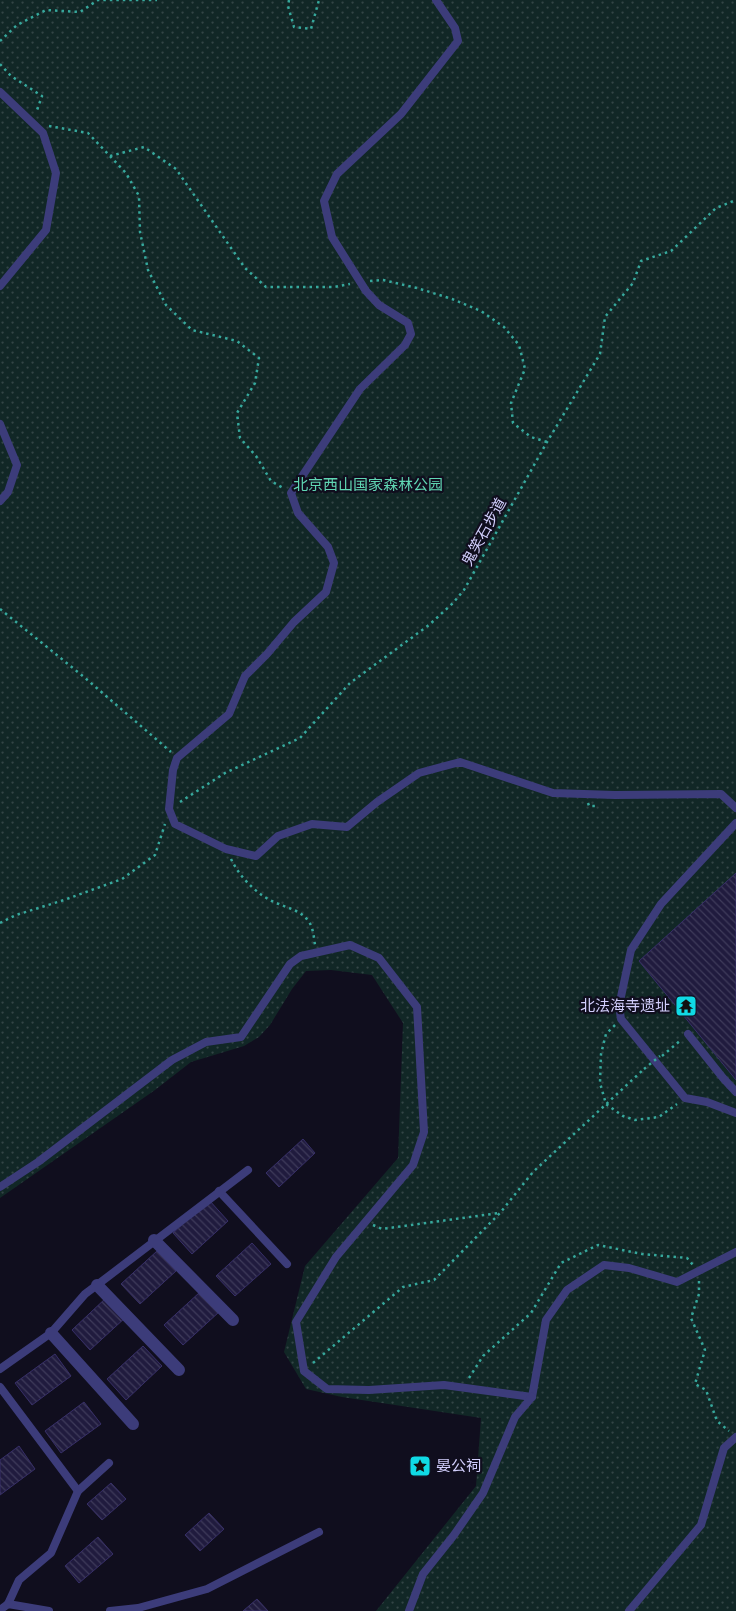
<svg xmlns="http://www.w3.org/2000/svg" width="736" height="1611" font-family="Rubik,'Noto Sans SC',sans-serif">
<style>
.park{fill:url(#park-dots)}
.building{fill:url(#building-back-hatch);stroke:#372f68}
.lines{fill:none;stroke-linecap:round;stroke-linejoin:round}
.path{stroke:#36a89c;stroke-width:2.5;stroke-dasharray:2.5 4;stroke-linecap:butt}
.service{stroke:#3c3c7a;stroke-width:8}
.minor{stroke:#3c3c7a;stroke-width:12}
.path-bridge{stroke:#36a89c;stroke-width:2.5;stroke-dasharray:2.5 4;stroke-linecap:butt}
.labels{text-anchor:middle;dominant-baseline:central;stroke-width:4.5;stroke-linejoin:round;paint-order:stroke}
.park-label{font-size:15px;fill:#60d6b3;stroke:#100e1e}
.street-label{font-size:15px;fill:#d1cefc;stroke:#100e1e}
.poi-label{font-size:15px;fill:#d1cefc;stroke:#100e1e;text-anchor:end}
</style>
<defs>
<pattern id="park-dots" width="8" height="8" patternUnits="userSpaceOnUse" patternTransform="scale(1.25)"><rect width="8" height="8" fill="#112726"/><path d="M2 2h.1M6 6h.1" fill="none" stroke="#334546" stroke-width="1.8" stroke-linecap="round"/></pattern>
<pattern id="building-back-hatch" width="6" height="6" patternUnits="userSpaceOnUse" patternTransform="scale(1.25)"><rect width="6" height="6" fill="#201b3e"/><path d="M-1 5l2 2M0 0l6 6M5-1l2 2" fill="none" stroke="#3f3b5b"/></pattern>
</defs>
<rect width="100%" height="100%" fill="#100e1e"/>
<path class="park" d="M0,0h736v1611h-360l100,-125 5,-68 -139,-21 -36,-8 -22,-37 21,-86 93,-108 5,-135 -31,-48 -41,-5 -25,1 -14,18 -22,36 -11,12 -15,9 -53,16 -36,28 -155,108z"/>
<g class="building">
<path d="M736,873v207l-97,-119z"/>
<path d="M303,1139l12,14 -36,34 -13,-14z"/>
<path d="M209,1200l19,21 -36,33 -19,-21z"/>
<path d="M252,1243l19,21 -36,32 -19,-20z"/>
<path d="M157,1251l19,20 -36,33 -19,-20z"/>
<path d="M200,1292l19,20 -36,33 -19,-20z"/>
<path d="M107,1297l19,20 -36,33 -18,-20z"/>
<path d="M143,1346l19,20 -36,34 -19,-21z"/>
<path d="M55,1354l16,22 -39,29 -17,-22z"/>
<path d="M84,1402l17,22 -40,29 -16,-22z"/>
<path d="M19,1446l16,23 -35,26v-35z"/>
<path d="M111,1483l15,16 -24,21 -15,-16z"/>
<path d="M209,1513l15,16 -24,22 -15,-16z"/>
<path d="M98,1537l15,17 -34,29 -14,-17z"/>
<path d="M257,1599l11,12h-25z"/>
</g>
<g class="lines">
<g class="path">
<path d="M289,0l-1,6 6,21 17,2 8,-29"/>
<path d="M0,41l17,-16 29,-15 34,2 18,-12h59"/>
<path d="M0,64l11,12 31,20 -6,17"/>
<path d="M49,126l39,7 38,40 13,23 1,36 8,38 18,35 26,25 45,11 22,17 -4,25 -18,30 3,25 16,18 15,25 12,7"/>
<path d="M110,156l34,-9 32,22 69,99 21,19h68l16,-3"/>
<path d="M370,281l13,-1 34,8 35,11 29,12 23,16 15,18 6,24 -14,34 2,20 18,14 16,5"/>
<path d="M0,609l84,68 87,75"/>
<path d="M180,802l45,-29 75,-35 50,-55 79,-58 24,-22 11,-13 83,-148 53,-88 5,-37 28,-34 8,-22 30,-10 45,-43 20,-8"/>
<path d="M588,803l1,3h7l1,-1"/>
<path d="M231,859c9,19 28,38 48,45 11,5 23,7 30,18 4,5 5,16 6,23"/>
<path d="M0,923l16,-8 48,-15 58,-21 33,-24 10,-31"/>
<path d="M615,1025l-9,9 -5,20 -1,29 6,21 17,12 12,4 24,-3 18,-13"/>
<path d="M662,1056l19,-16"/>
<path d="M373,1225l9,4 117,-16"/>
<path d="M699,1281v13l-8,24 14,32 -10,34 11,6 11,31 12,10"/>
<path d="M313,1363l90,-76 31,-7 66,-67 33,-41 111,-103"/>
<path d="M469,1378l14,-22 48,-43 30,-50 37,-18 44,9 45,4 6,7"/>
</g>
<g class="service">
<path d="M436,0l19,28 3,13 -57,73 -64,60 -13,27 8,36 34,54 13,14 29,18 3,11 -6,11 -45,44 -69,104 7,20 30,34 6,16 -8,29 -32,30 -27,32 -22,22 -16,38 -52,44 -4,12 -4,39 6,15 51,25 30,7 22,-20 34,-12 35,3 30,-25 42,-29 41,-11 93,31 62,2 106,-1 15,14"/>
<path d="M0,92l43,41 13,40 -10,57 -46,56"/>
<path d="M0,424l17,41 -9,27 -8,9"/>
<path d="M736,823l-75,81 -30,46 -12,56 2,13 64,79 22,4 29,11"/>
<path d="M688,1034l35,44 13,14"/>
<path d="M0,1187l38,-25 134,-102 34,-18 35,-5 49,-73 11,-8 49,-11 29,13 38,49 7,125 -11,33 -77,92 -40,65 8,49 23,18 42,1 75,-5 88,12 14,-77 21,-30 37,-25 25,3 48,14 59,-30"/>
<path d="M219,1191l68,73"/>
<path d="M0,1369l51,-36 34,-39 12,-9 151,-115"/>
<path d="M0,1387l78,104"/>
<path d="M8,1604l11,-24 32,-27 27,-62 31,-28"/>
<path d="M0,1610l8,-6 41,7"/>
<path d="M110,1611l28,-3 69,-19 112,-57"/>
<path d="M409,1611l14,-37 31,-39 29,-42 32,-76 17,-20"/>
<path d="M629,1611l72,-86 23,-77 12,-11"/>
</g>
<g class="minor">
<path d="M154,1240l79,80"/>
<path d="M97,1285l82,85"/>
<path d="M51,1333l82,91"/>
</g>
<path class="path-bridge" d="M644,1069l16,-13"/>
</g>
<defs>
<g id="temple-square" transform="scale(1.125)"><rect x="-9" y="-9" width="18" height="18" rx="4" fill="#10dae5" stroke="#100e1e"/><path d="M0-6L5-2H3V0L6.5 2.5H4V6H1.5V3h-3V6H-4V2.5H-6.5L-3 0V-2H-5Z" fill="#111"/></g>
<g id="sight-square" transform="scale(1.125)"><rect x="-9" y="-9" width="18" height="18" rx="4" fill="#10dae5" stroke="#100e1e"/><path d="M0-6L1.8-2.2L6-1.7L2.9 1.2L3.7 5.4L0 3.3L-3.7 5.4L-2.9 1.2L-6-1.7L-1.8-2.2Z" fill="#111"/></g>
</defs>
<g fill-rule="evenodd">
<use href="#temple-square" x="686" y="1006"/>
<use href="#sight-square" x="420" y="1466"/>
</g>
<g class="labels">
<g class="park-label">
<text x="368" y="485">北京西山国家森林公园</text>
</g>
<g class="street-label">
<text transform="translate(484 532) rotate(-61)">鬼笑石步道</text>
</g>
<g class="poi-label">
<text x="670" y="1006">北法海寺遗址</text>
<text x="436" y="1466" text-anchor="start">晏公祠</text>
</g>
</g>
</svg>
